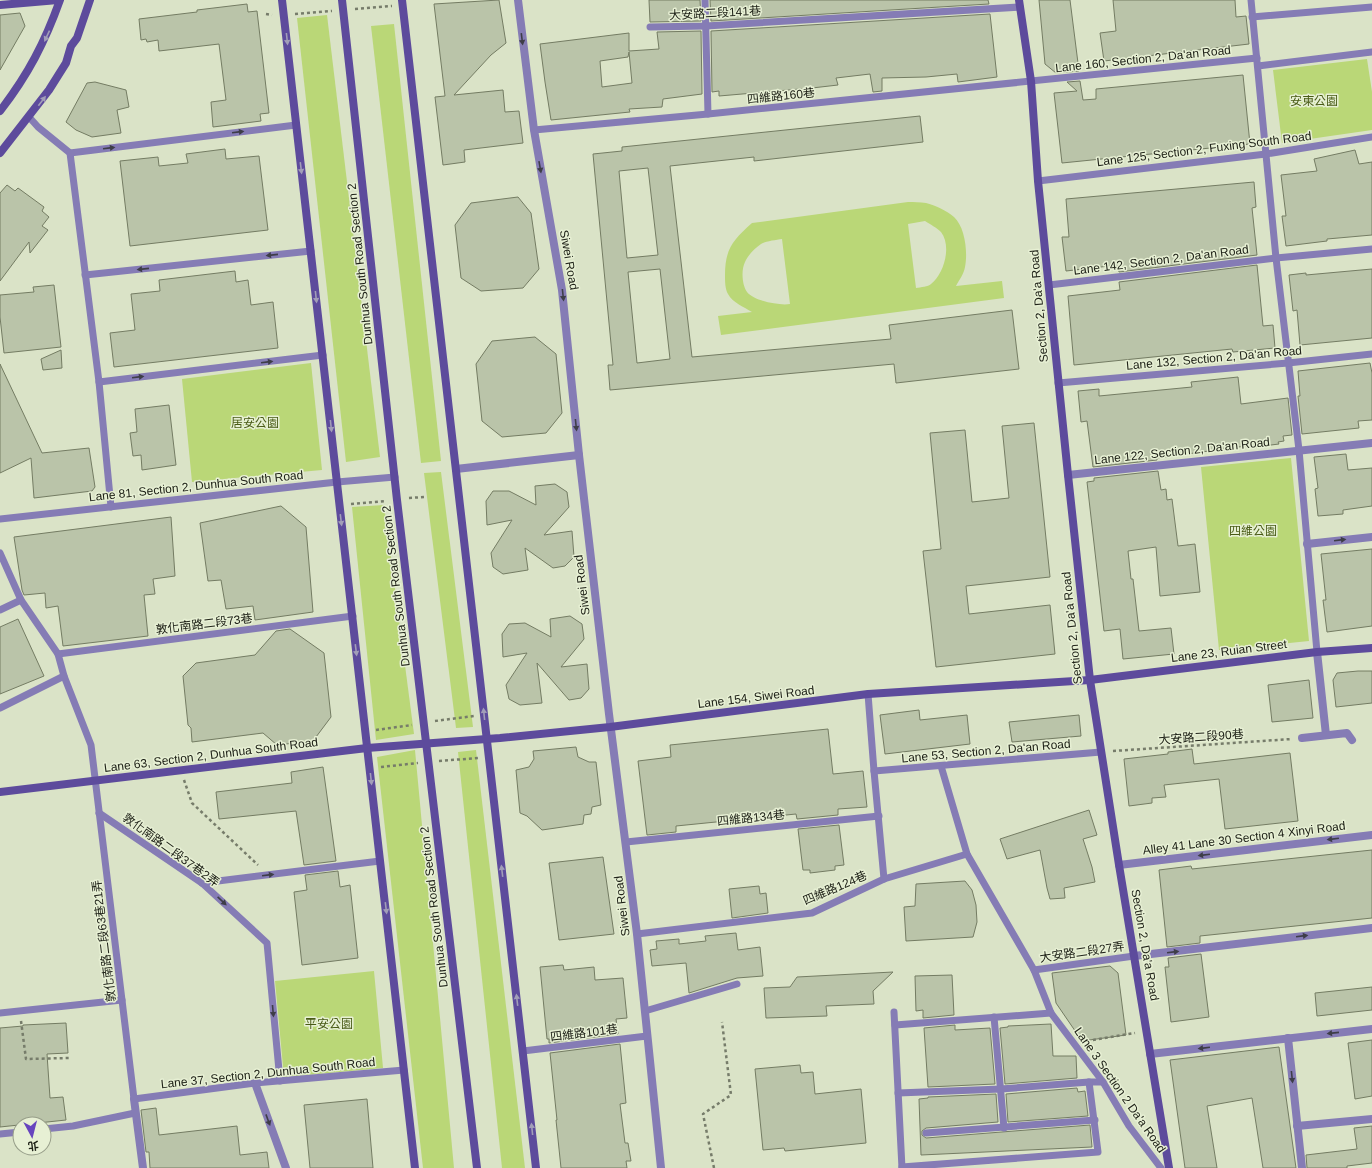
<svg xmlns="http://www.w3.org/2000/svg" width="1372" height="1168" font-family="Helvetica,'Noto Sans TC',sans-serif">
<style>
.green{fill:#bad777;fill-rule:evenodd}
.building{fill:#bac4a9;stroke:#747c63;fill-rule:evenodd}
.lines{fill:none;stroke-linecap:round;stroke-linejoin:round}
.path{stroke:#767c6a;stroke-width:2.5;stroke-dasharray:3 3;stroke-linecap:butt}
.lane{stroke:#857cb5;stroke-width:7}
.street{stroke:#857cb5;stroke-width:8}
.secondary{stroke:#5d4b9c;stroke-width:8}
.oneway{fill:#a29eb8}
.oneway2{fill:#3e3e48}
.labels{text-anchor:middle;dominant-baseline:central;stroke-width:3;stroke-linejoin:round;paint-order:stroke}
.street-label{font-size:12px;fill:#202319;stroke:#e7f0d4}
.park-label{font-size:12px;fill:#495b16;stroke:#e7f0d4}
</style>
<rect width="100%" height="100%" fill="#dae3c7"/>
<g class="green">
<path d="M327,15l53,442 -34,5 -49,-444z"/>
<path d="M394,24l47,437 -20,2 -50,-437z"/>
<path d="M1367,59l5,33v38l-90,13 -9,-73z"/>
<path d="M908,202c6,0 12,0 18,1 9,2 21,8 28,14 11,10 14,35 11,50 -1,7 -6,13 -9,19l46,-5 2,17 -283,37 -3,-19 34,-4c-8,-5 -19,-9 -24,-18 -3,-5 -3,-13 -3,-19 0,-26 8,-35 27,-52zM925,221c5,3 12,7 16,11 11,14 3,42 -10,52 -3,3 -10,3 -15,4l-8,-64zM782,239l8,65c-10,2 -36,-3 -43,-12 -5,-7 -6,-22 -2,-30 3,-7 10,-14 16,-18 5,-3 15,-4 21,-5z"/>
<path d="M311,363l11,107 -130,12 -10,-103z"/>
<path d="M1291,458l18,183 -90,9 -18,-183z"/>
<path d="M441,472l32,255 -17,1 -32,-255z"/>
<path d="M384,505l30,229 -38,6 -24,-233z"/>
<path d="M415,750l39,418h-31l-46,-411z"/>
<path d="M476,750l49,418h-23l-44,-416z"/>
<path d="M374,971l9,97 -99,9 -9,-96z"/>
</g>
<g class="building">
<path d="M499,0l7,43 -15,12 -37,40 49,-5 2,22 14,-1 4,32 -59,7 1,12 -22,3 -8,-68 10,-1 -11,-92z"/>
<path d="M649,0h51l1,21 -51,1z"/>
<path d="M710,0h278l1,4 -278,17z"/>
<path d="M1039,0h31l9,71 -23,2 -11,-9z"/>
<path d="M1113,0h122l1,17 10,-1 3,28 -145,17 -4,-28 16,-2z"/>
<path d="M247,4l1,8 9,-1 12,102 -9,1 1,7 -48,6 -2,-25 15,-2 -7,-56 -60,7 -1,-11 -11,2 -1,-3 -5,1 -2,-21 58,-7v-2z"/>
<path d="M20,13l5,13 -25,44v-55z"/>
<path d="M990,14l7,63 -39,5 -1,-8 -31,3 -44,1v13l-9,1 -3,-18 -34,4 2,7 -26,3 -93,8v-5l-7,1 -1,-61z"/>
<path d="M701,31l1,63 -39,5 -1,8 -33,2 1,3 -79,8 -6,-38 -5,-38 89,-11v18l30,-2 -2,-17zM629,52l3,31 -30,4 -2,-26 28,-4z"/>
<path d="M1243,75l7,69 -188,19 -8,-70 23,-2 -10,-9 13,-1 3,19 13,-1v-10z"/>
<path d="M95,82l31,8 3,17 -12,3 4,23 -29,4 -16,-7 -10,-8 21,-39z"/>
<path d="M920,116l3,26 -169,19v-4l-84,9 22,191 199,-18 -2,-14 123,-15 7,59 -123,14 -2,-19 -284,26 -2,-25h5l-20,-211 29,-3v-4zM648,168l10,87 -31,3 -8,-87zM660,269l10,90 -33,4 -9,-91z"/>
<path d="M225,149l1,10 33,-3 9,74 -138,16 -10,-85 38,-4 1,9 29,-3 -2,-9z"/>
<path d="M1355,150l4,14 13,-2v73l-45,4v2l-41,5 -4,-30h4l-5,-41 36,-4 -3,-12z"/>
<path d="M1254,182l2,25 -4,1 5,47 -138,17 -1,-7 -52,6 -4,-34h7l-3,-38z"/>
<path d="M7,185l8,6 3,-3 26,19 -2,4 7,6 -7,9 6,4 -18,23 -1,-11 -29,39v-88z"/>
<path d="M518,197l13,16 8,56 -16,19 -42,3 -20,-13 -6,-53 16,-22z"/>
<path d="M1257,265l6,61 10,-1 2,23 -42,4 -1,-3 -158,16 -6,-69 52,-6 -1,-8z"/>
<path d="M1372,269v69l-72,7 -3,-35 -4,1 -4,-36 17,-2v2z"/>
<path d="M235,271l1,11 12,-2 3,25 22,-3 5,46 -164,19 -4,-34 25,-3 -4,-36 29,-3 -1,-11z"/>
<path d="M54,285l7,62 -57,6 -4,-36v-22l34,-3 -1,-5z"/>
<path d="M535,337l21,17 6,59 -16,20 -44,4 -20,-16 -6,-57 16,-23z"/>
<path d="M61,350l1,18 -19,2 -2,-11z"/>
<path d="M1370,363l2,10v47l-14,1 1,7 -57,6 -4,-38h2l-2,-25z"/>
<path d="M0,364l42,89 47,-5 6,39 -3,4 -58,7 -3,-40 -31,15z"/>
<path d="M1238,377l3,27 47,-6 4,37 -9,1 1,5 -6,1 1,2 -32,4 -1,-2 -89,12v2l-64,7 -6,-46 -6,1 -3,-31 21,-2v7l93,-9 -1,-5z"/>
<path d="M169,405l7,60 -34,5 -1,-15 -8,1 -3,-23 7,-1 -2,-23z"/>
<path d="M1034,423l16,154 -84,9 3,28 81,-9 5,49 -119,13 -13,-116 18,-2 -11,-116 35,-3 7,72 37,-4 -7,-72z"/>
<path d="M1346,454l2,16 24,-2v38l-29,4v4l-25,2 -3,-27 3,-1 -4,-31z"/>
<path d="M1158,471l3,19 5,-1 1,11 5,-1 6,47 17,-2 5,48 -40,4 -4,-49 -28,4 3,28h2l6,52 32,-3 3,26 -51,5 -3,-30 -16,2 -17,-149 7,-1v-3z"/>
<path d="M555,484l12,8 2,15 -25,28 28,-4 2,26 -9,9 -12,2 -28,-20 3,22 -25,4 -10,-7 -2,-14 21,-33 -25,5 -1,-24 7,-10h16l27,14 -1,-19z"/>
<path d="M281,506l25,21 7,85 -58,8 -2,-14 -27,3 -5,-29 -13,1 -8,-58z"/>
<path d="M171,517l4,59 -22,3 2,15 -11,1 4,41 -85,10 -5,-40 -12,2 -1,-15 -21,2 -2,-5 -8,-53z"/>
<path d="M1372,549v77l-45,6 -4,-32h3l-5,-46z"/>
<path d="M570,616l12,8 2,15 -23,28 26,-3 2,25 -8,9 -12,2 -32,-37 5,40 -22,2 -11,-6 -3,-14 21,-32 -24,4 -1,-23 7,-10 16,-1 26,14 -1,-18z"/>
<path d="M18,619l26,57 -44,18v-67z"/>
<path d="M290,629l34,24 7,64 -18,24 -36,4 -14,-12 -71,9 -1,-14 -3,-3 -5,-49 13,-13 59,-8 21,-24z"/>
<path d="M1358,671h14v32l-36,4 -3,-27 4,-7z"/>
<path d="M1309,680l4,38 -41,4 -4,-37z"/>
<path d="M919,710l1,10 47,-5 3,29 -85,10 -5,-39z"/>
<path d="M1079,715l2,21 -69,6 -3,-20z"/>
<path d="M828,729l5,45 30,-3 4,36 -29,2v6l-41,4 -1,-5 -120,12v6l-29,3 -9,-74 33,-4 -1,-12z"/>
<path d="M576,747l2,10 11,5h7l5,43 -9,2 -1,7 -7,1 -1,9 -41,6 -15,-14 -7,-3 -4,-43 13,-3 5,-8 -1,-8z"/>
<path d="M1192,749l2,15 96,-11 8,68 -73,8 -6,-50 -55,6 2,12 -14,1v5l-23,3 -5,-47 44,-5v-2z"/>
<path d="M323,767l13,94 -32,4 -8,-54 -77,8 -3,-27 76,-9 -1,-11z"/>
<path d="M1089,810l8,25 -14,4 9,28 3,15 -31,6 1,10 -15,1 -3,-11 -7,-38 -33,9 -7,-20z"/>
<path d="M839,825l5,40 -9,1v4l-25,3v-3h-7l-5,-41z"/>
<path d="M1372,850v68l-172,18v7l-33,4 -8,-77 32,-4 1,3z"/>
<path d="M603,857l11,77 -55,6 -10,-77z"/>
<path d="M338,871l2,16 10,-2 8,73 -56,7 -8,-73 13,-2 -2,-15z"/>
<path d="M965,881l7,9 4,15 1,17 -4,15 -67,4 -2,-34 11,-1 1,-22z"/>
<path d="M759,886l1,8 6,-1 2,20 -36,5 -3,-29z"/>
<path d="M736,933l2,17 22,-3 3,29 -26,2 -48,15 -3,-30 -34,3 -2,-16 7,-1 -1,-8 23,-2v5l27,-3 -1,-5z"/>
<path d="M1201,954l8,63 -38,5 -6,-55h4l-1,-9z"/>
<path d="M563,965l1,5 30,-3 1,13 28,-2 4,40 -11,1 2,15 -69,9v-4h-2l-7,-72z"/>
<path d="M1110,966l8,7 8,62 -44,6 -26,-38 -4,-30z"/>
<path d="M893,972l-20,19 1,13 -48,2 1,10 -61,2 -2,-30 26,-1 7,-10z"/>
<path d="M952,975l2,40 -31,3v-8l-7,1 -1,-35z"/>
<path d="M1372,987v23l-55,6 -2,-23z"/>
<path d="M66,1023l2,30 -21,1 3,44 13,-1 3,23 -66,7v-99l23,-2v-1z"/>
<path d="M1051,1024l2,32h23l1,22 -72,6 -5,-56 8,-1v-1z"/>
<path d="M955,1025v5l35,-2 5,56 -67,3 -4,-59z"/>
<path d="M1372,1040v56l-17,3 -7,-56z"/>
<path d="M620,1044l6,59 -6,1 5,39h3l3,18h-5l1,7h-66l-5,-48h1l-7,-67z"/>
<path d="M1279,1047l17,121h-33l-11,-70 -45,8 10,62h-32l-15,-108z"/>
<path d="M800,1065l1,8 12,-1 2,22 46,-5 5,54 -81,8 -1,-3 -21,2 -8,-81z"/>
<path d="M1077,1088l1,4 7,-1 3,25 -80,6 -2,-28z"/>
<path d="M996,1094l2,28 -72,6 -4,3v4l4,3 164,-13 2,22 -171,8 -2,-56 9,-1v-1z"/>
<path d="M367,1099l6,69h-63l-6,-63z"/>
<path d="M156,1108l3,27 78,-9 3,29 27,-3 2,16h-119l-1,-16h-3l-5,-42z"/>
<path d="M1372,1126v37l-25,3v2h-40l-1,-13 51,-6 -3,-21z"/>
</g>
<g class="lines">
<g class="path">
<path d="M355,9l37,-3"/>
<path d="M266,14l6,1"/>
<path d="M295,14l37,-3"/>
<path d="M409,498l15,-1"/>
<path d="M351,504l35,-3"/>
<path d="M435,721l39,-5"/>
<path d="M376,730l36,-5"/>
<path d="M1113,751l179,-12"/>
<path d="M439,761l39,-3"/>
<path d="M381,767l37,-4"/>
<path d="M184,780l8,23 66,62"/>
<path d="M21,1021l5,38 43,-1"/>
<path d="M1087,1041l48,-8"/>
<path d="M714,1168l-11,-54 28,-19 -9,-73"/>
</g>
<g class="lane">
<path d="M705,0l3,114"/>
<path d="M1251,0l25,258 23,192 18,202"/>
<path d="M1252,17l120,-10"/>
<path d="M650,27l56,-1 314,-19"/>
<path d="M1258,66l114,-14"/>
<path d="M29,117l9,10 32,26 29,229 12,125"/>
<path d="M534,130l174,-16 549,-56"/>
<path d="M70,153l226,-28"/>
<path d="M1038,181l228,-27 106,-17"/>
<path d="M85,275l226,-24"/>
<path d="M1049,285l227,-27 96,-9"/>
<path d="M99,382l224,-27"/>
<path d="M1058,383l230,-20 84,-9"/>
<path d="M0,519l337,-37 58,-5"/>
<path d="M0,553l21,47 37,54 6,22 27,69 43,354 121,-16 149,-13"/>
<path d="M0,610l21,-10"/>
<path d="M58,654l295,-38"/>
<path d="M868,694l6,77 10,108"/>
<path d="M0,708l64,-32"/>
<path d="M941,766l26,88 67,116 17,43 52,69 26,44 32,42"/>
<path d="M874,771l227,-19"/>
<path d="M99,813l103,70 65,60 13,138"/>
<path d="M626,842l253,-26"/>
<path d="M202,883l178,-22"/>
<path d="M637,934l175,-21 72,-34 83,-25"/>
<path d="M1034,970l100,-14"/>
<path d="M645,1011l92,-27"/>
<path d="M894,1012l8,156"/>
<path d="M0,1013l122,-13"/>
<path d="M994,1017l10,111"/>
<path d="M895,1025l156,-12"/>
<path d="M523,1051l124,-15"/>
<path d="M898,1093l103,-4 88,-7h14"/>
<path d="M44,1129l29,-3 62,-13"/>
<path d="M926,1133l169,-13"/>
<path d="M0,1134l20,-2"/>
<path d="M902,1167l196,-15 -9,-70"/>
</g>
<g class="street">
<path d="M518,0l16,130 28,160 17,165 30,259 28,220 24,234"/>
<path d="M456,469l123,-14"/>
<path d="M1068,475l304,-32"/>
<path d="M1307,544l65,-7"/>
<path d="M1317,652l9,83"/>
<path d="M1302,738l45,-5 5,7"/>
<path d="M1119,865l253,-30"/>
<path d="M1134,956l238,-28"/>
<path d="M1288,1038l14,130"/>
<path d="M1150,1054l222,-25"/>
<path d="M255,1083l31,85"/>
<path d="M134,1099l9,69"/>
<path d="M1297,1126l75,-7"/>
</g>
<g class="secondary">
<path d="M282,0l133,1168"/>
<path d="M342,0l55,500 80,668"/>
<path d="M402,0l134,1168"/>
<path d="M1019,0l12,81 7,100 30,294 22,205 29,185 50,303"/>
<path d="M0,5l58,-5"/>
<path d="M0,111c28,-36 45,-69 60,-111"/>
<path d="M0,153l49,-63 17,-27 5,-17 6,-8 13,-38"/>
<path d="M0,792l367,-44 133,-10 110,-11 258,-33 222,-14 227,-28 55,-4"/>
</g>
</g>
<defs><path id="oneway-solid" d="M-6-.8H1V-3.2L6.5 0L1 3.2V.8H-6Z"/></defs>
<g class="oneway">
<use href="#oneway-solid" transform="translate(47 36) rotate(115)"/>
<use href="#oneway-solid" transform="translate(287 39) rotate(84)"/>
<use href="#oneway-solid" transform="translate(42 101) rotate(-53)"/>
<use href="#oneway-solid" transform="translate(301 168) rotate(83)"/>
<use href="#oneway-solid" transform="translate(316 297) rotate(84)"/>
<use href="#oneway-solid" transform="translate(331 426) rotate(84)"/>
<use href="#oneway-solid" transform="translate(341 520) rotate(83)"/>
<use href="#oneway-solid" transform="translate(356 650) rotate(83)"/>
<use href="#oneway-solid" transform="translate(484 714) rotate(-96)"/>
<use href="#oneway-solid" transform="translate(371 779) rotate(84)"/>
<use href="#oneway-solid" transform="translate(502 871) rotate(-97)"/>
<use href="#oneway-solid" transform="translate(386 908) rotate(83)"/>
<use href="#oneway-solid" transform="translate(517 1000) rotate(-97)"/>
<use href="#oneway-solid" transform="translate(532 1129) rotate(-96)"/>
</g>
<g class="oneway2">
<use href="#oneway-solid" transform="translate(522 39) rotate(83)"/>
<use href="#oneway-solid" transform="translate(238 132) rotate(-7)"/>
<use href="#oneway-solid" transform="translate(109 148) rotate(-7)"/>
<use href="#oneway-solid" transform="translate(540 167) rotate(80)"/>
<use href="#oneway-solid" transform="translate(272 255) rotate(174)"/>
<use href="#oneway-solid" transform="translate(143 269) rotate(174)"/>
<use href="#oneway-solid" transform="translate(563 295) rotate(84)"/>
<use href="#oneway-solid" transform="translate(267 362) rotate(-7)"/>
<use href="#oneway-solid" transform="translate(138 377) rotate(-7)"/>
<use href="#oneway-solid" transform="translate(576 425) rotate(84)"/>
<use href="#oneway-solid" transform="translate(1340 540) rotate(-7)"/>
<use href="#oneway-solid" transform="translate(1333 839) rotate(173)"/>
<use href="#oneway-solid" transform="translate(1204 855) rotate(173)"/>
<use href="#oneway-solid" transform="translate(268 875) rotate(-7)"/>
<use href="#oneway-solid" transform="translate(222 901) rotate(43)"/>
<use href="#oneway-solid" transform="translate(1302 936) rotate(-7)"/>
<use href="#oneway-solid" transform="translate(1173 952) rotate(-7)"/>
<use href="#oneway-solid" transform="translate(273 1011) rotate(85)"/>
<use href="#oneway-solid" transform="translate(1333 1033) rotate(174)"/>
<use href="#oneway-solid" transform="translate(1204 1048) rotate(173)"/>
<use href="#oneway-solid" transform="translate(1292 1077) rotate(84)"/>
<use href="#oneway-solid" transform="translate(268 1120) rotate(70)"/>
</g>
<g class="labels">
<g class="street-label">
<text transform="translate(715 13) rotate(-3)">大安路二段141巷</text>
<text transform="translate(1143 59) rotate(-6)">Lane 160, Section 2, Da'an Road</text>
<text transform="translate(781 96) rotate(-6)">四維路160巷</text>
<text transform="translate(1204 149) rotate(-7)">Lane 125, Section 2, Fuxing South Road</text>
<text transform="translate(569 260) rotate(80)">Siwei Road</text>
<text transform="translate(1161 260) rotate(-7)">Lane 142, Section 2, Da'an Road</text>
<text transform="translate(360 264) rotate(-96)">Dunhua South Road Section 2</text>
<text transform="translate(1039 306) rotate(-95)">Section 2, Da'a Road</text>
<text transform="translate(1214 358) rotate(-5)">Lane 132, Section 2, Da'an Road</text>
<text transform="translate(1182 451) rotate(-6)">Lane 122, Section 2, Da'an Road</text>
<text transform="translate(196 486) rotate(-6)">Lane 81, Section 2, Dunhua South Road</text>
<text transform="translate(582 585) rotate(-97)">Siwei Road</text>
<text transform="translate(396 586) rotate(-97)">Dunhua South Road Section 2</text>
<text transform="translate(204 624) rotate(-7)">敦化南路二段73巷</text>
<text transform="translate(1072 628) rotate(-96)">Section 2, Da'a Road</text>
<text transform="translate(1229 651) rotate(-7)">Lane 23, Ruian Street</text>
<text transform="translate(756 697) rotate(-7)">Lane 154, Siwei Road</text>
<text transform="translate(1201 737) rotate(-4)">大安路二段90巷</text>
<text transform="translate(986 751) rotate(-5)">Lane 53, Section 2, Da'an Road</text>
<text transform="translate(211 755) rotate(-7)">Lane 63, Section 2, Dunhua South Road</text>
<text transform="translate(751 818) rotate(-6)">四維路134巷</text>
<text transform="translate(1244 838) rotate(-7)">Alley 41 Lane 30 Section 4 Xinyi Road</text>
<text transform="translate(171 850) rotate(36)">敦化南路二段37巷2弄</text>
<text transform="translate(835 888) rotate(-23)">四維路124巷</text>
<text transform="translate(622 906) rotate(-97)">Siwei Road</text>
<text transform="translate(434 907) rotate(-97)">Dunhua South Road Section 2</text>
<text transform="translate(104 941) rotate(-97)">敦化南路二段63巷21弄</text>
<text transform="translate(1145 945) rotate(80)">Section 2, Da'a Road</text>
<text transform="translate(1082 952) rotate(-8)">大安路二段27弄</text>
<text transform="translate(584 1033) rotate(-7)">四維路101巷</text>
<text transform="translate(268 1073) rotate(-6)">Lane 37, Section 2, Dunhua South Road</text>
<text transform="translate(1120 1090) rotate(55)">Lane 3 Section 2 Da'a Road</text>
</g>
<g class="park-label">
<text x="1314" y="101">安東公園</text>
<text x="255" y="423">居安公園</text>
<text x="1253" y="531">四維公園</text>
<text x="329" y="1024">平安公園</text>
</g>
</g>
<g transform="translate(32 1136) rotate(173)"><circle r="19" fill="#e7f0d4" stroke="#979e89"/>
<path d="M0-3L7 15L0 10L-7 15Z" fill="#6745be"/>
<text y="-6" font-size="11" font-weight="bold" text-anchor="middle" fill="#202319">北</text>
</g>
</svg>
